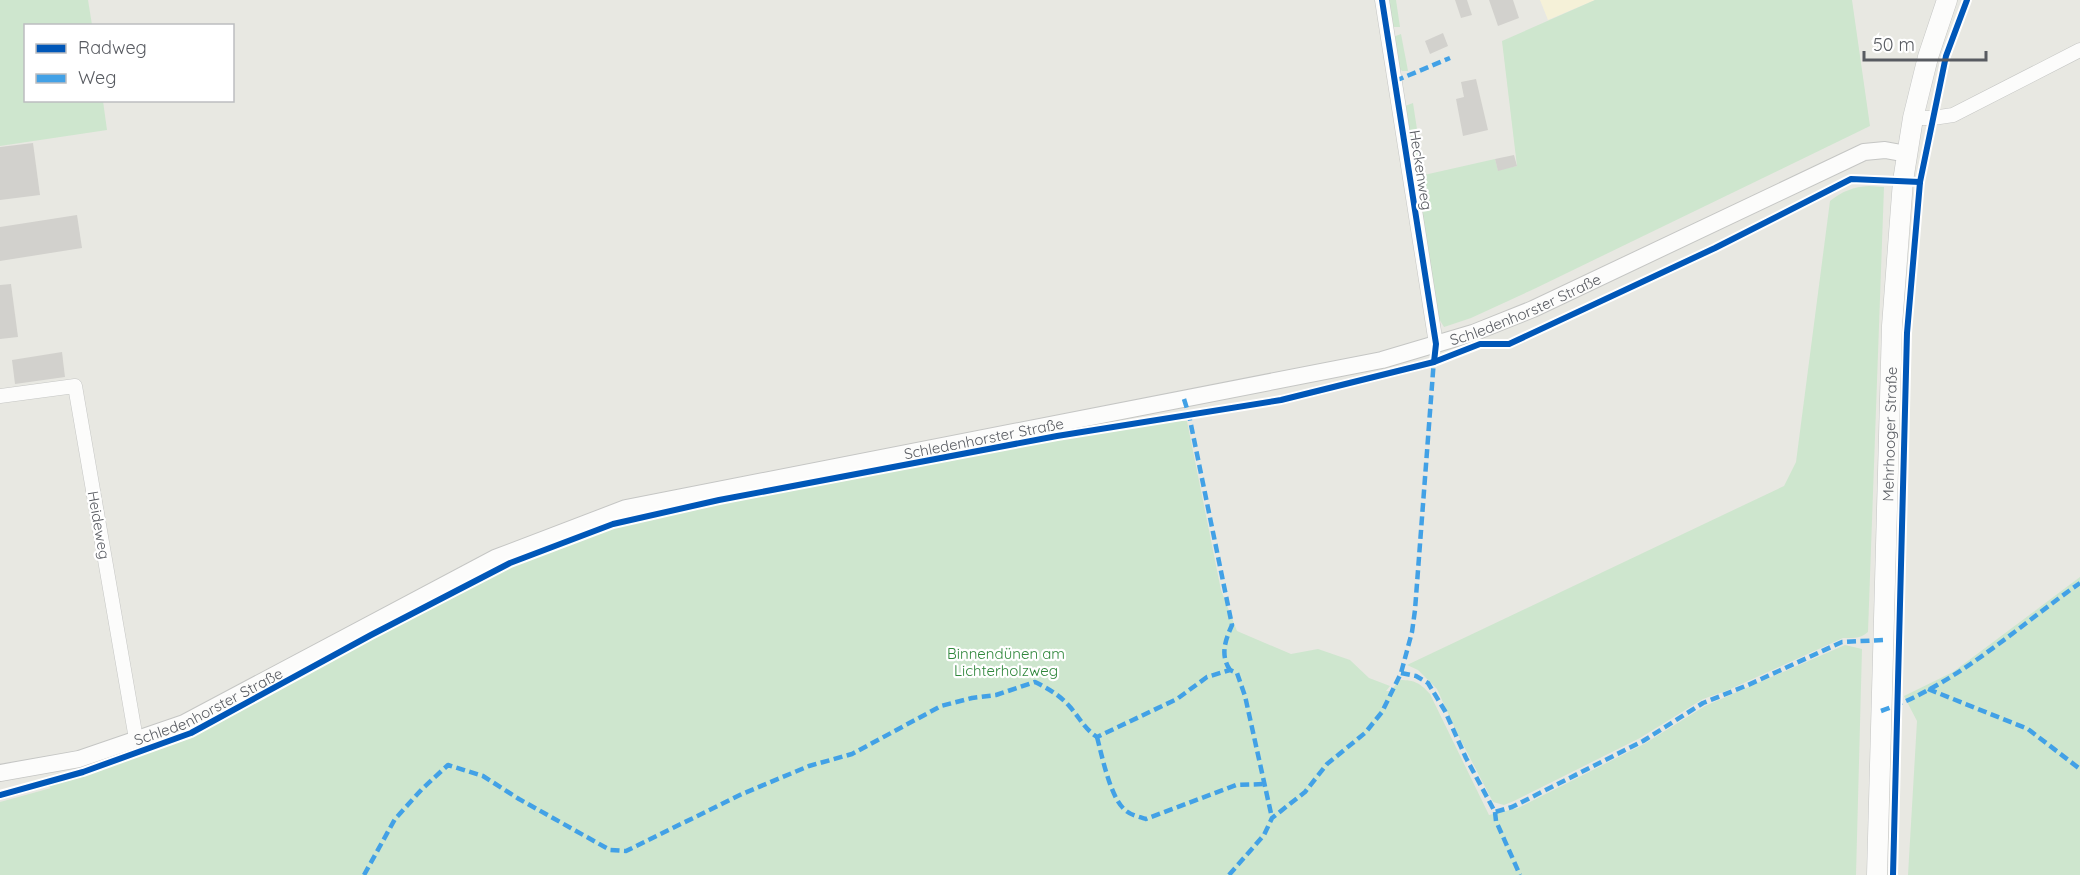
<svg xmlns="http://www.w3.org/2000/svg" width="2080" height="875" font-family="Quicksand,sans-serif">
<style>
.commercial{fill:#f5f1d8}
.green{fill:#cee6ce}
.building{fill:#d2d1cd}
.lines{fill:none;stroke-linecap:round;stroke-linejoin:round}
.minor-casing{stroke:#c5c6c4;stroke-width:15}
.tertiary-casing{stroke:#c5c6c4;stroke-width:18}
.secondary-casing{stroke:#c4c5c4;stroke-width:21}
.minor{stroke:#fcfcfb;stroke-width:14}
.tertiary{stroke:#fcfcfb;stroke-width:16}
.secondary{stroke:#fcfcfb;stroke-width:20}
.quiet{stroke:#42a1e6;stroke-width:4.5;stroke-dasharray:9 4.5;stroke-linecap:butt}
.cycleway-casing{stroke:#fff;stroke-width:10}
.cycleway{stroke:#0057b8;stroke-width:6}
.labels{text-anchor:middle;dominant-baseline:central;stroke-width:4.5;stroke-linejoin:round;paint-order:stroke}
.street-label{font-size:15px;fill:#585b61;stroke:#fff}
.park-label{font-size:15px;fill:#30873c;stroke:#fff}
</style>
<rect width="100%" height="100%" fill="#e8e8e2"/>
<path class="commercial" d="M1540,0h55l-47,20z"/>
<g class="green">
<path d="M0,0h88l4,25 -66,1v74l77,1 4,29 -107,16z"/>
<path d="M1387,0h9l4,27h-9z"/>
<path d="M1595,0h257l18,126 -336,163 -63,29 -27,9 -8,-13 -31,-208 8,-3 11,72 71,-16 3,11 19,-4 -15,-125z"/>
<path d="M1401,34l7,37h-6l-5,-6 -4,-28z"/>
<path d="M1869,186l15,1 -16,445c-8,7 -14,6 -25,6l-117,53 -23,8 -63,39 -126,63 -10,4 -11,-3 -36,-69 -20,-44 -19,-19 -11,-5 377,-179 12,-24 34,-261c13,-10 23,-14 39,-15z"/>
<path d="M1178,416l1,5h8l34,169 16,41 54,23 27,-5 32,11 19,18 21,8 -4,5h4l10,-11c15,0 20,3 30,14l59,121 29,-7 126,-64 61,-38 140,-61 17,4 -6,226h-1856v-73l51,-14 -6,-5 103,-35 75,-30 236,-130 86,-41 48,-18 99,-24 180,-35z"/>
<path d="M2080,577v298h-172l9,-154 -13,-25 49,-24z"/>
</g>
<g class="building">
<path d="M1455,0h12l5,15 -11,3z"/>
<path d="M1489,0h24l6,18 -21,8z"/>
<path d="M1443,33l5,13 -18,8 -5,-13z"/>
<path d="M1476,79l12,51 -25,6 -7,-37 8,-2 -3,-15z"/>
<path d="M33,143l7,52 -40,5v-53z"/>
<path d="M1514,155l3,11 -19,5 -3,-12z"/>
<path d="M77,215l5,33 -82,13v-34z"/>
<path d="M11,284l7,53 -18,2v-54z"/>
<path d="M62,352l3,25 -50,7 -3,-24z"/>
</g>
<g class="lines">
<g class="minor-casing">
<g id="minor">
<path d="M1382,0l54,344"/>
<path d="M1913,118h20l20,-3 127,-65"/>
<path d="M0,396l75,-10 61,353"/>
</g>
</g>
<g class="tertiary-casing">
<g id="tertiary">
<path id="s1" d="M0,773l79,-14 105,-36 311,-165 131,-50 756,-148 91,-27 60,-24 331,-157 21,-2 22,4"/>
</g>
</g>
<g class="secondary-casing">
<g id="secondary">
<path id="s2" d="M1877,875l15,-549 11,-145 10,-63 15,-61 19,-57"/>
</g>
</g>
<use href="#minor" class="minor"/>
<use href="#tertiary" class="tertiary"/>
<use href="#secondary" class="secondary"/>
<g class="quiet">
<path d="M1395,81l55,-23"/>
<path d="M1184,399l5,16 43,210c-7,16 -12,30 -2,45"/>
<path d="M1401,673l15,3 12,7 17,28 21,47 29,54 17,-5 131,-66 60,-38 45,-18 94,-43 41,-2"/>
<path d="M1928,689l100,40 52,40"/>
<path d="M1881,711c75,-26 135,-83 199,-128"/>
<path d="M1097,737c5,19 13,59 27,72 6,6 15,8 22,10l90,-34 30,-1"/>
<path d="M1495,812l1,9 24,54"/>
<path d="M364,875l31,-56 27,-30 26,-24 35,11 36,23 91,51 16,1 116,-57 67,-28 43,-12 89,-48 31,-8 24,-3 39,-13c14,7 26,14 36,26 10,12 13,20 26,29l80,-38 30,-22 23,-7 7,3 8,23 27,122"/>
<path d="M1229,875l35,-40 8,-17 33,-26 22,-28 38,-31 17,-21 19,-39 11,-41 3,-22 19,-251"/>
</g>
<g class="cycleway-casing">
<g id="cycleway">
<path d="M1382,0l54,344 -2,18"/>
<path d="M0,795l83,-23 108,-39 180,-98 139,-72 103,-39 106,-24 338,-64 224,-36 153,-38 46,-18h29l206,-96 136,-69 69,3"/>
<path d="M1893,875l14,-542 13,-151 26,-126 21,-56"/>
</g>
</g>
<use href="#cycleway" class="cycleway"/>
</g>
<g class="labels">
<g class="street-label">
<text transform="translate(1421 170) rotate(81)">Heckenweg</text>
<text stroke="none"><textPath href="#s1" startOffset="1606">Schledenhorster Straße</textPath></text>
<text stroke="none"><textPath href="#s2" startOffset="441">Mehrhooger Straße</textPath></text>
<text stroke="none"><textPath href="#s1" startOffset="1048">Schledenhorster Straße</textPath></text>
<text transform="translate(99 525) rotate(80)">Heideweg</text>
<text stroke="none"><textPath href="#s1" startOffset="220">Schledenhorster Straße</textPath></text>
</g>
<g class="park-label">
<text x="1006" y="653">Binnendünen am<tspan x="1006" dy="17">Lichterholzweg</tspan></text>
</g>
</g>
<rect x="24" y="24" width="210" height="78" fill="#ffffff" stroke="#bcbdc0" stroke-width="1.5"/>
<rect x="36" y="44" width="30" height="9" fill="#0057b8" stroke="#bcbdc0" stroke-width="1.5"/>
<text x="78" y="54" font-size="18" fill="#585b61">Radweg</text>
<rect x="36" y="74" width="30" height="9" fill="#42a1e6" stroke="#bcbdc0" stroke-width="1.5"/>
<text x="78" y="84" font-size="18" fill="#585b61">Weg</text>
<path d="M1864 51v9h122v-9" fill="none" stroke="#585b61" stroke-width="3"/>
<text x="1873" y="51" font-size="18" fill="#585b61" stroke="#ffffff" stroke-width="4.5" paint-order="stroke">50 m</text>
</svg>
